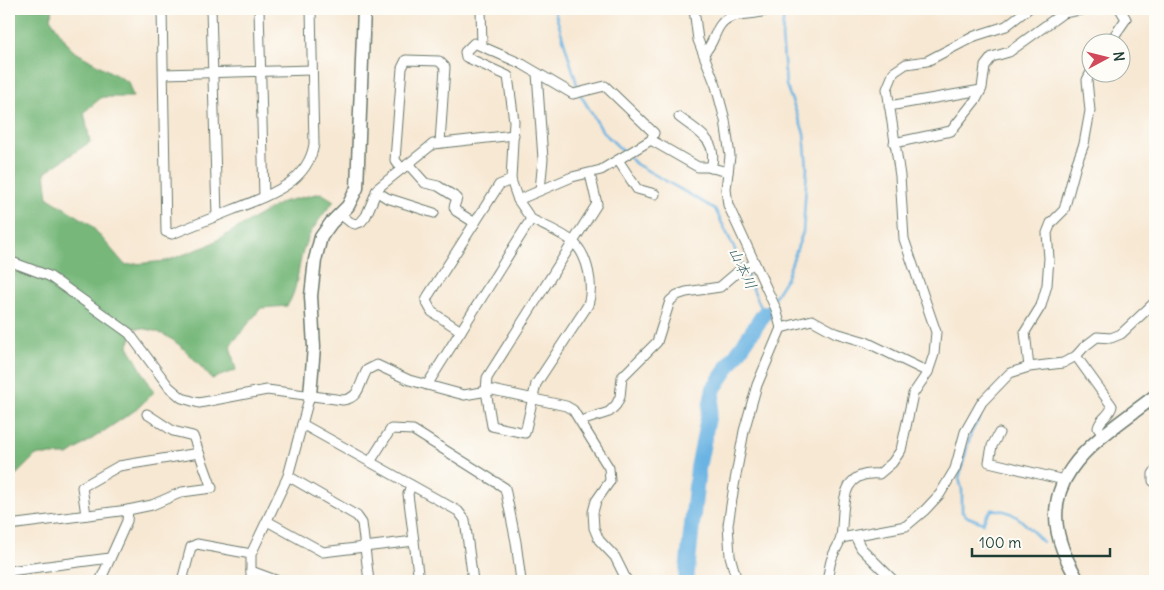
<svg xmlns="http://www.w3.org/2000/svg" width="1164" height="590" font-family="Delius,'Klee One',sans-serif">
<style>
.forest{fill:#77b87a;stroke:#4b7a57}
.lines{fill:none;stroke-linecap:round;stroke-linejoin:round}
.stream{stroke:#6bb4e3;stroke-width:2.5}
.river{stroke:#6bb4e3;stroke-width:16}
.street-casing{stroke:#6b796c;stroke-width:11}
.secondary-casing{stroke:#6b796c;stroke-width:15}
.street{stroke:#fff;stroke-width:9}
.secondary{stroke:#fff;stroke-width:12}
.labels{text-anchor:middle;dominant-baseline:central;stroke-width:4.5;stroke-linejoin:round;paint-order:stroke}
.water-label{font-size:15px;font-style:italic;fill:#366169;stroke:#fdfcf7}
</style>
<rect width="100%" height="100%" fill="#fdfcf7"/>
<filter id="ink" filterUnits="userSpaceOnUse"><feTurbulence type="fractalNoise" baseFrequency=".02" numOctaves="2"/><feDisplacementMap in="SourceGraphic" scale="10" xChannelSelector="R" yChannelSelector="G"/><feConvolveMatrix kernelMatrix="1 2 1 2 8 2 1 2 1" color-interpolation-filters="sRGB"/></filter>
<filter id="wash" filterUnits="userSpaceOnUse"><feTurbulence type="fractalNoise" baseFrequency=".0096" numOctaves="4" result="noise"/><feDisplacementMap in="SourceGraphic" scale="20" xChannelSelector="R" yChannelSelector="G"/><feGaussianBlur stdDeviation="1.12" result="paint"/><feColorMatrix in="noise" values="0 0 0 0 0 0 0 0 0 0 0 0 0 0 0 0 0 1.4 0 .05"/><feComposite in="paint" operator="in"/></filter>
<g filter="url(#wash)">
<rect width="100%" height="100%" fill="#f7e8d3"/>
<path class="forest" d="M9,9h44l-3,9 22,32 56,32 5,15h-31l-18,15 6,30 -45,30 3,26 41,25 36,42 41,-4 41,-15 75,-44 39,-9 13,8c-12,15 -26,31 -31,50 -6,19 -5,39 -16,55l-26,2 -31,38 6,24 -24,9c-23,-25 -41,-51 -78,-51l-6,18 26,46 -17,17 -69,46h-32l-27,27z"/>
<g class="lines">
<g class="stream">
<path d="M554,9l26,85 23,38 22,21"/>
<path d="M629,157l7,7 79,45 28,57"/>
<path d="M745,271l19,43"/>
<path d="M774,298l12,-19 17,-47 4,-64 -3,-35 -18,-48 -4,-48 2,-28"/>
<path d="M764,314l7,-11"/>
<path d="M980,417l-9,16 -12,45 3,12v22l6,5 15,6 3,-7 6,-6c24,-2 36,18 51,32"/>
</g>
<path class="river" d="M686,581l12,-113 16,-80 50,-74"/>
</g>
</g>
<g filter="url(#ink)">
<g class="lines">
<g class="street-casing">
<g id="street">
<path d="M162,9l4,223 6,2c20,-8 40,-16 60,-24 33,-13 76,-26 82,-66l-3,-135"/>
<path d="M211,9l6,207"/>
<path d="M259,9l5,188"/>
<path d="M481,9l1,37"/>
<path d="M694,9l4,31 18,46 9,34 5,36 -4,33 2,16 48,104 5,19 -24,57 -13,46 -10,55 -6,39 2,31 7,25"/>
<path d="M1110,42l16,-23 -6,-10"/>
<path d="M704,53c12,-10 10,-30 27,-36 13,-5 26,-1 39,-8"/>
<path d="M537,73l6,86 -3,31"/>
<path d="M164,74l148,-4"/>
<path d="M889,106l92,-16"/>
<path d="M679,117c19,15 40,23 32,51"/>
<path d="M894,143l57,-12 26,-33 5,-10 3,-22 7,-9 17,-5 54,-39 23,-4"/>
<path d="M618,160l19,29 18,5"/>
<path d="M408,164l17,19 13,3 19,12 -3,9 2,4 19,12"/>
<path d="M402,169l-7,-9 7,-92 4,-8 33,1 6,6 -5,76"/>
<path d="M376,191l11,7 47,15"/>
<path d="M518,200l-7,-20 3,-59 -6,-45 -42,-19 -1,-5 9,-9 48,21 51,30 32,-8 49,47 -3,7"/>
<path d="M340,214l10,8 5,2 6,-2 5,-6 12,-28 55,-44 81,-9"/>
<path d="M531,219c13,7 30,13 42,23 15,13 21,44 15,63l-52,79 -11,49 -33,-7 -6,-35 1,-13 86,-136 24,-38 -7,-30"/>
<path d="M9,261l40,15 80,57 40,54 13,11 17,5 68,-13 76,10c17,-2 16,-16 24,-30l10,-5 32,15 55,15 29,-5 73,16 7,4 36,58 1,13 -14,20 -3,11 1,16 5,12 16,17 12,24"/>
<path d="M781,328l31,-8 24,13 30,9 62,30"/>
<path d="M461,331l-29,-19 -6,-11 2,-5 71,-111 12,-5"/>
<path d="M1076,356l36,50c-2,10 -12,12 -14,22l6,8"/>
<path d="M1029,367l-4,-35 16,-26 6,-21 2,-27 -2,-25 4,-10 13,-13 12,-45 8,-21 6,-33 -3,-31 5,-10"/>
<path d="M427,385l104,-166 -13,-19 54,-23 29,-7 50,-30 47,27h10l20,5"/>
<path d="M581,421l28,-9 7,-7 4,-8 2,-20 35,-35 13,-41 7,-6 9,-3 34,-5 20,-17 15,-6"/>
<path d="M302,424l156,87 7,9 8,61"/>
<path d="M999,433l-7,13 -3,16 75,18"/>
<path d="M370,462l21,-33 22,1 92,58 11,54 5,39"/>
<path d="M1155,471l-2,3v7h2"/>
<path d="M288,476l69,40 5,7 7,58"/>
<path d="M411,485l-3,9 11,87"/>
<path d="M86,515l-4,-28 37,-21 80,-13"/>
<path d="M267,521l56,31 91,-11"/>
<path d="M9,525l119,-15 24,-5 30,-13 30,-4 -19,-52 -20,-5 -26,-17"/>
<path d="M855,536l6,12 33,33"/>
<path d="M841,538l65,-12 19,-16 15,-16 15,-25 10,-37 17,-30 28,-29 19,-6 34,-4 13,-7 8,-9 13,-10 14,1 10,-4 34,-32"/>
<path d="M9,571l101,-13"/>
<path d="M251,571l27,10"/>
<path d="M100,581l27,-60 1,-11"/>
<path d="M182,581l9,-34 6,-3 54,10"/>
<path d="M251,581v-27l37,-78 22,-81"/>
<path d="M827,581c2,-7 2,-16 5,-23 2,-7 8,-14 9,-21 4,-27 -4,-67 38,-63l13,-11 9,-13 12,-56 15,-22 6,-18 2,-22 -32,-93 -4,-63 -13,-87 7,-17 12,-8 21,-3 48,-25 31,-10 22,-17"/>
</g>
</g>
<g class="secondary-casing">
<g id="secondary">
<path d="M310,395l4,-48 -3,-51 4,-36 6,-23 10,-14 17,-17 9,-18 7,-179"/>
<path d="M1078,581c-5,-10 -11,-20 -15,-31 -30,-77 42,-115 92,-154"/>
</g>
</g>
<use href="#street" class="street"/>
<use href="#secondary" class="secondary"/>
</g>
</g>
<g class="labels">
<g class="water-label">
<text transform="translate(743 268) rotate(65)">山本川</text>
</g>
</g>
<rect width="1164" height="590" fill="none" stroke="#fdfcf7" stroke-width="30"/>
<g transform="translate(1106 58) rotate(83)"><circle r="24" fill="#fdfcf7" stroke="#a4b0a9"/>
<path d="M0-4L9 19L0 12L-9 19Z" fill="#d1495b"/>
<text y="-8" font-size="14" font-weight="bold" text-anchor="middle" fill="#1f3d34">N</text>
</g>
<path d="M972 548v8h138v-8" fill="none" stroke="#1f3d34" stroke-width="2.5"/>
<text x="979" y="548" font-size="15" fill="#1f3d34" stroke="#fdfcf7" stroke-width="4" paint-order="stroke">100 m</text>
</svg>
